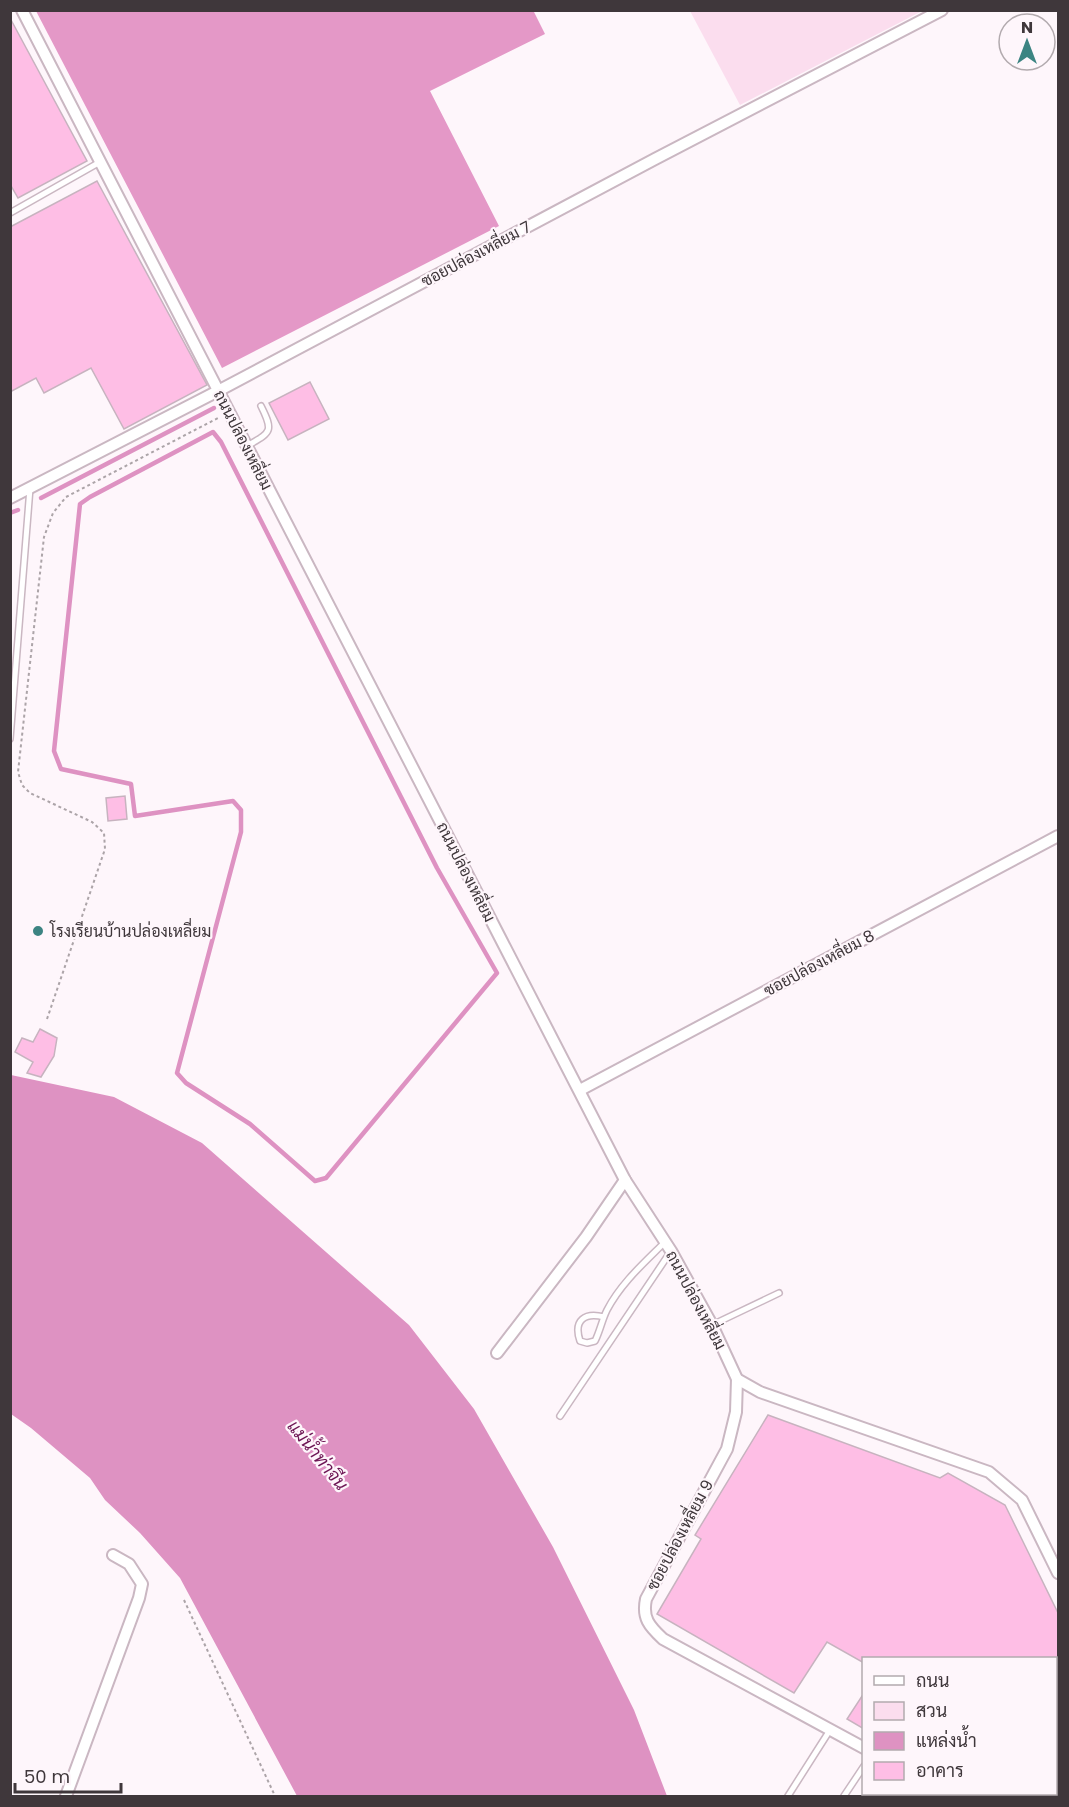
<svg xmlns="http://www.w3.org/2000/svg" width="1069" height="1807" font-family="Poppins,Sarabun,sans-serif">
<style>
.green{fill:#fbddee}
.forest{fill:#e498c7}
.water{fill:#de92c2}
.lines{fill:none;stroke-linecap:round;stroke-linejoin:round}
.stream{stroke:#de92c2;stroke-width:4.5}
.building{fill:#febee5;stroke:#c7b3bf;stroke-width:1.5}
.service-casing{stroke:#cab7c2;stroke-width:8}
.minor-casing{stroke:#cab7c2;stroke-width:14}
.path{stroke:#aca4a8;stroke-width:2;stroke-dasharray:3 3;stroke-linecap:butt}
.service{stroke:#fff;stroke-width:5}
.minor{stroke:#fff;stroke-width:10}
.poi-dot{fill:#3c8482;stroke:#fef6fb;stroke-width:2}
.labels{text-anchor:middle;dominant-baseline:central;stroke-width:4.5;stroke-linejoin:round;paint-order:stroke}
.street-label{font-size:16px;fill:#3f373b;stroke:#fef6fb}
.poi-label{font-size:16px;fill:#3f373b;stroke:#fef6fb;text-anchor:start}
.water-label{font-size:18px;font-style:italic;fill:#6d1554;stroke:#fef6fb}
</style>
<rect width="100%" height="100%" fill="#fef6fb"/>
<path class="green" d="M690,11h232l-182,94z"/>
<path class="forest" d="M422,10l112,2 11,22 -115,57 69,135 -277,142 -186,-357z"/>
<path class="water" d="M11,1075l103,22 88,46 207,182 65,84 79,138 81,163 33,86h-370l-117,-218 -40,-45 -35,-33 -15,-22 -59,-50 -20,-14z"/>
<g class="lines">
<g class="stream">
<path d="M213,432l8,10 216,426 60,105 -171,205 -11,3 -65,-57 -64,-41 -9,-10 64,-241v-22l-8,-9 -98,15 -4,-32 -70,-15 -7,-18 26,-247 10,-7z"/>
<path d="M41,498l173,-90"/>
<path d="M10,513l8,-3"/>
</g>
</g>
<g class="building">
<path d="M10,18l77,143 -69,37 -8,-14z"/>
<path d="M97,181l110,204 -83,44 -33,-61 -47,25 -8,-15 -26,14v-165z"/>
<path d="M310,382l19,37 -41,21 -19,-37z"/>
<path d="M125,796l2,23 -19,2 -2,-23z"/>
<path d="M40,1029l17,9 -3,18 -13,21 -14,-4 6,-11 -18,-10 7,-14 11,4z"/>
<path d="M768,1415l172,63 8,-5 57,32 54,110v44h-195v4l-37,-21 -33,51 -137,-79 44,-75 -6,-4z"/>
<path d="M864,1693v36l-17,-10z"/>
</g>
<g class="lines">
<g class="service-casing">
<g id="service">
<path d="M10,213l90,-51"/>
<path d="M247,446c24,-14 27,-14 14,-40"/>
<path d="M10,739l20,-251"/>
<path d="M604,1317c-19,-5 -31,3 -24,24l7,2 8,-2c5,-10 7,-21 12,-31 14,-27 37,-47 58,-68"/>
<path d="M712,1325l67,-32"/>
<path d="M560,1416l111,-165"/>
<path d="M788,1796l42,-66"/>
<path d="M844,1796l20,-30"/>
</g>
</g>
<g class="minor-casing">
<g id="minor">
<path d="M22,10l603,1170 46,71 41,74 25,54 23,13 229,80 33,28 36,73"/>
<path d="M10,498l208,-107 437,-232 287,-149"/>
<path d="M580,1090l478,-254"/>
<path d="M497,1353l89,-116 39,-57"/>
<path d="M737,1379l-1,33 -9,37 -81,150c-4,19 3,27 17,40l201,109"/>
<path d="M1056,1735l2,-3"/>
<path d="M946,1794l5,2"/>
<path d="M66,1796l73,-198 3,-14 -13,-20 -16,-9"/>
<path d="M1000,1796l2,-2"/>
</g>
</g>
<g class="path">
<path d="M47,1019l58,-170 -1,-16 -12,-11 -62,-29 -8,-8 -4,-13 26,-235 9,-24 13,-16 152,-79"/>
<path d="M184,1600l91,196"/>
</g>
<use href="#service" class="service"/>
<use href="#minor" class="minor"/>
</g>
<circle class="poi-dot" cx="38" cy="931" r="6"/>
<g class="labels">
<g class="street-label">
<text transform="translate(476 254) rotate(-28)">ซอยปล่องเหลี่ยม 7</text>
<text transform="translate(243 440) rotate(63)">ถนนปล่องเหลี่ยม</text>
<text transform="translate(466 872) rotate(63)">ถนนปล่องเหลี่ยม</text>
<text transform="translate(819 963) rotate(-28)">ซอยปล่องเหลี่ยม 8</text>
<text transform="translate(696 1300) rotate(62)">ถนนปล่องเหลี่ยม</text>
<text transform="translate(680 1535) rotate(-62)">ซอยปล่องเหลี่ยม 9</text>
</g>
<g class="poi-label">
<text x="50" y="931">โรงเรียนบ้านปล่องเหลี่ยม</text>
</g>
<g class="water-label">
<text transform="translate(318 1455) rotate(51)">แม่น้ำท่าจีน</text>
</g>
</g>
<rect width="1069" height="1807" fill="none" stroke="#3f373b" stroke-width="24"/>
<rect x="862" y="1657" width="195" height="138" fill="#fef6fb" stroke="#b2aaae" stroke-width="1.5"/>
<rect x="874" y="1676" width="30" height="9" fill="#ffffff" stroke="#b2aaae" stroke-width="1.5"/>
<text x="916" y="1687" font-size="18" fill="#3f373b">ถนน</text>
<rect x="874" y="1702" width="30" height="18" fill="#fbddee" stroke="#b2aaae" stroke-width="1.5"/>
<text x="916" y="1717" font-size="18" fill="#3f373b">สวน</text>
<rect x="874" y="1732" width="30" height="18" fill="#de92c2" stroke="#b2aaae" stroke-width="1.5"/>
<text x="916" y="1747" font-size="18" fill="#3f373b">แหล่งน้ำ</text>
<rect x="874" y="1762" width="30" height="18" fill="#febee5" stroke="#b2aaae" stroke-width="1.5"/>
<text x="916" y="1777" font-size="18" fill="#3f373b">อาคาร</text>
<g transform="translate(1027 42)"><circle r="28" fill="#fef6fb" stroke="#b2aaae" stroke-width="1.5"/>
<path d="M0-4.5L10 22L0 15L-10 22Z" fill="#3c8482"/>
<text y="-9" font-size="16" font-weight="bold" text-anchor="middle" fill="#3f373b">N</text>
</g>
<path d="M15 1783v9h106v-9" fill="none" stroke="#3f373b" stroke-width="3"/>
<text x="24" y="1783" font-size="18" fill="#3f373b" stroke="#fef6fb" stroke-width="4.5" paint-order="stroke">50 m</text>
</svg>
